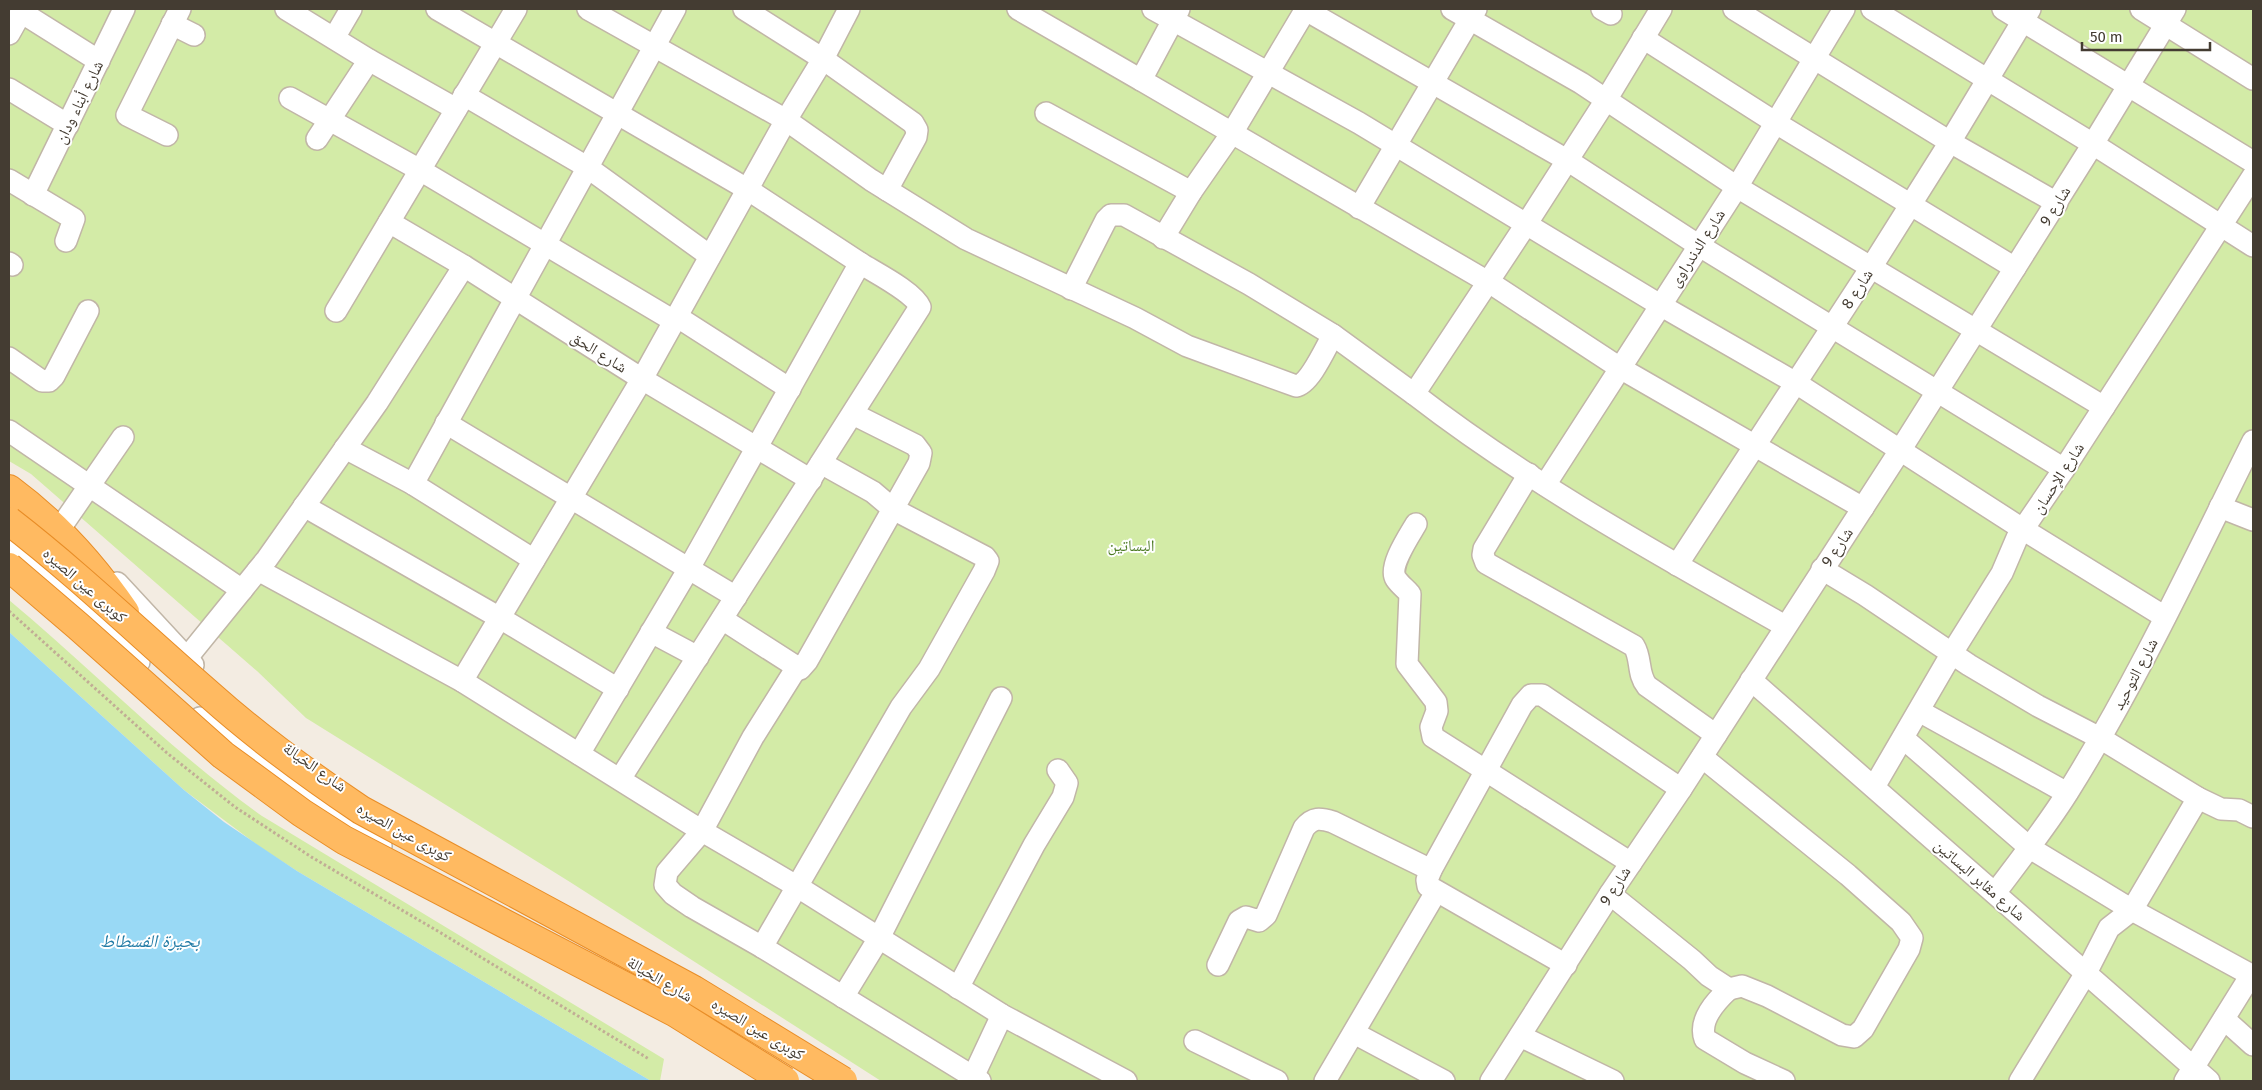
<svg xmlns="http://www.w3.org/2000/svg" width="2262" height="1090" font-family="'Fira Sans','Noto Naskh Arabic',sans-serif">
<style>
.green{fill:#d3eba7}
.water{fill:#99d9f5}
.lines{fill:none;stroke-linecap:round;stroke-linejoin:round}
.minor-casing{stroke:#c1b6a7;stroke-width:24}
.highway-casing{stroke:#e88d27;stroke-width:30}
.path{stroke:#c1ad95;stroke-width:3;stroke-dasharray:2.5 2.5;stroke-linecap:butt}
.minor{stroke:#fff;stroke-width:21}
.highway{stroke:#ffba61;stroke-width:28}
.highway-bridge-casing{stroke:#e88d27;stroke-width:30;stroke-linecap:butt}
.highway-bridge{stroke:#ffba61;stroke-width:28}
.labels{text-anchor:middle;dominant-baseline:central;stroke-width:4;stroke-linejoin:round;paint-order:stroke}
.street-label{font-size:16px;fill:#443c32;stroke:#fff}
.park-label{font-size:16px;fill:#4c7a22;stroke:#fff}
.water-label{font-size:18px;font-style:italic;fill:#237ca6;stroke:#fff}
</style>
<rect width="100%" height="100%" fill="#f3ece2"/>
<g class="green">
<path d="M9,9h2244v1072h-1372l-311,-199 -264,-164 -49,-47 -226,-197 -22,-13z"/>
<path d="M9,600c85,71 162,151 253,216l402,243 -4,22h-9l-354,-210 -37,-24 -76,-57 -175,-158z"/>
</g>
<path class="water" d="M9,632l175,158 40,32 73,49 354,210h-642z"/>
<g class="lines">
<g class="minor-casing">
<g id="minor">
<path d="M286,9l83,51 87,49"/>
<path d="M437,9l310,180 113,74 -172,307 -109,184"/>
<path d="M588,9l198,111 85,60 95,59 169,79 52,28 109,40c14,-2 30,-39 37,-51"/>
<path d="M744,9l79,50 90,64 4,7 -1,7 -29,53"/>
<path d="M1018,9l123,71"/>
<path d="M1153,9l206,114 301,182 136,78 228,147 141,87"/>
<path d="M1179,9l-38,71 354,206 125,82 243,140"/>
<path d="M1304,9l263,151 131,85 366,224"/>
<path d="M1452,9l129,74 156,104 367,220"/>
<path d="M1602,9l9,5"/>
<path d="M1661,9l-55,91 -79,123 -113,171c115,89 244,160 371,232"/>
<path d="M1734,9l216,133 107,61"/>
<path d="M1872,9l221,135 160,102"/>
<path d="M2003,9l250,153"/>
<path d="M2141,9l112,70"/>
<path d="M21,12l78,49"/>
<path d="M172,24l22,11"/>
<path d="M9,34l14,-25"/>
<path d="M334,38l17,-29"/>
<path d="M1643,38l133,85 239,145"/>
<path d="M9,89l59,36"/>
<path d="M464,95l123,72 123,89"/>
<path d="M290,98l130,72 254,151"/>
<path d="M1046,113l145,79"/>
<path d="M167,135l-40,-20 53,-106"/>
<path d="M317,139l52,-79"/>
<path d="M9,180l65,39 -8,22"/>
<path d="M33,195l91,-186"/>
<path d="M1359,208l117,-199"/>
<path d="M389,222l75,44 178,113 169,101"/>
<path d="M1163,238l28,-46 41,-59 74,-124"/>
<path d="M9,263l3,2"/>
<path d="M1071,289l35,-69 5,-5h13l125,69 84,51 81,59"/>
<path d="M336,311l180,-302"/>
<path d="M676,316l114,73"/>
<path d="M9,358l33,23h7l5,-5 34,-65"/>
<path d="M446,423l290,174"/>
<path d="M9,431l233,159"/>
<path d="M345,448l68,36 121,76"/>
<path d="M1529,474l-45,75 -1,6 3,8 148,83c8,13 3,28 13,40l69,49"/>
<path d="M413,484l262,-475"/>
<path d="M1545,485l192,-298 107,-178"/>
<path d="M304,506l196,112 118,71"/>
<path d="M2220,507l33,13"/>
<path d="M63,524l60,-87"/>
<path d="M1416,524c-7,12 -28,43 -20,55 4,6 10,10 14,15l-3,70 29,38 1,9 -6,16 2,10 198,126"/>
<path d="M9,550l62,51 68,61"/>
<path d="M1677,565l195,-299 78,-124 80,-133"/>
<path d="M1822,569l43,26 104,70 69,41 62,32 98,60 23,11 18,1 14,7"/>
<path d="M258,570l204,111 240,150 96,56 204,128 124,66"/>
<path d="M117,583l76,82"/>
<path d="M722,619l78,50 7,-8 86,-152 -20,-17 -52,-29"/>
<path d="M651,632l47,25"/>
<path d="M186,659l81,-100 110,-156 87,-137"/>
<path d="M797,667l-44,70 -51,94 -35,41 -2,13 8,9 19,13 70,40 218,134"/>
<path d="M1751,680l458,401"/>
<path d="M462,681l180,-302 144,-259 37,-61 26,-50"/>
<path d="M1919,711l148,82"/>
<path d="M200,718c55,49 119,89 181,128"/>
<path d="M1903,738l127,110 102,62 66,-112"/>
<path d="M1702,757l146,118 53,47 11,16 -3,11 -46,80 -9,8 -12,-2 -75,-39 -25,-10 -13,3"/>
<path d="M620,779l300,-472c-6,-15 -46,-35 -60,-44"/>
<path d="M1874,787l78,-134 50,-80 15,-35 47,-69 189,-293"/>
<path d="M1995,893c25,-33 51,-66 73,-101 70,-112 126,-233 185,-351"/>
<path d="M1610,894l82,66 17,16 20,13c-13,12 -31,31 -24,50l40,24 39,18"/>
<path d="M762,947l139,-240 28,-38 55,-98 4,-10 -3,-4 -92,-48 26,-46 2,-10 -6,-8 -62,-31"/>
<path d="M1218,965l21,-44 7,-4 13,4 7,-6 38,-87c9,-11 16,-10 29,-6l98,48"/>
<path d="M1566,965l-138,-79 -1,-6 4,-10 91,-165 9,-10h11l139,94"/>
<path d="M958,988l76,-143 29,-48 4,-14 -9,-13"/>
<path d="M843,997l36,-59 122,-240"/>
<path d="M2224,1019l29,26"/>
<path d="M1354,1033l90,48"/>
<path d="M1520,1036l93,45"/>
<path d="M1195,1041l82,40"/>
<path d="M973,1077l29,-62"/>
<path d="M1325,1081l111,-189"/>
<path d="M1491,1081l119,-187 71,-105 220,-340 192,-305 82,-135"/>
<path d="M2020,1081l66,-108 23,-45 23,-18 121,66"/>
<path d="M2185,1081l66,-106"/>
</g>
</g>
<g class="highway-casing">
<path id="highway" d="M9,489c46,34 84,76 116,123"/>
</g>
<path class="path" d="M9,611l158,142 68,54 78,51 128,75 208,126"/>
<use href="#minor" class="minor"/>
<use href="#highway" class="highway"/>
<g class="highway-bridge-casing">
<g id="highway-bridge">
<path d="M9,521c70,54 134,116 201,174 47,42 99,80 151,115l333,180 149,91"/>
<path d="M9,567l69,59 145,129 79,58 42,27 332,173 109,68"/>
</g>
</g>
<use href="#highway-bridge" class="highway-bridge"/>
</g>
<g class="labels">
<g class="street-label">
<text transform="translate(79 102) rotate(-64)">شارع أبناء ودان</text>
<text transform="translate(2055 206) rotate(-58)">شارع 9</text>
<text transform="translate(1697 248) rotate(-57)">شارع الدندراوى</text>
<text transform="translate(1857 289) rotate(-57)">شارع 8</text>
<text transform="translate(599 352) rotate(32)">شارع الحق</text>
<text transform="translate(2058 478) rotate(-57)">شارع الإحسان</text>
<text transform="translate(1837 547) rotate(-56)">شارع 9</text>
<text transform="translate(85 585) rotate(41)">كوبرى عين الصيره</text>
<text transform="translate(2135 674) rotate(-62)">شارع التوحيد</text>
<text transform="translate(315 767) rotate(35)">شارع الخيالة</text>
<text transform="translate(404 832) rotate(29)">كوبرى عين الصيره</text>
<text transform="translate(1980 880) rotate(41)">شارع مقابر البساتين</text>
<text transform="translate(1615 886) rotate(-57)">شارع 9</text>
<text transform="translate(660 979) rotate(31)">شارع الخيالة</text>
<text transform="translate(758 1029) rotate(31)">كوبرى عين الصيره</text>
</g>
<g class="park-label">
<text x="1131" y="545">البساتين</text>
</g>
<g class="water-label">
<text x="150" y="941">بحيرة الفسطاط</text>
</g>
</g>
<rect width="2262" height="1090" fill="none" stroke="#443c32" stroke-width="20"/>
<path d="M2082 42v8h128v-8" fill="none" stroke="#443c32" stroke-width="2.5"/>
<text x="2090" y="42" font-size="15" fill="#443c32" stroke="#ffffff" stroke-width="4" paint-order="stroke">50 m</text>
</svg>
